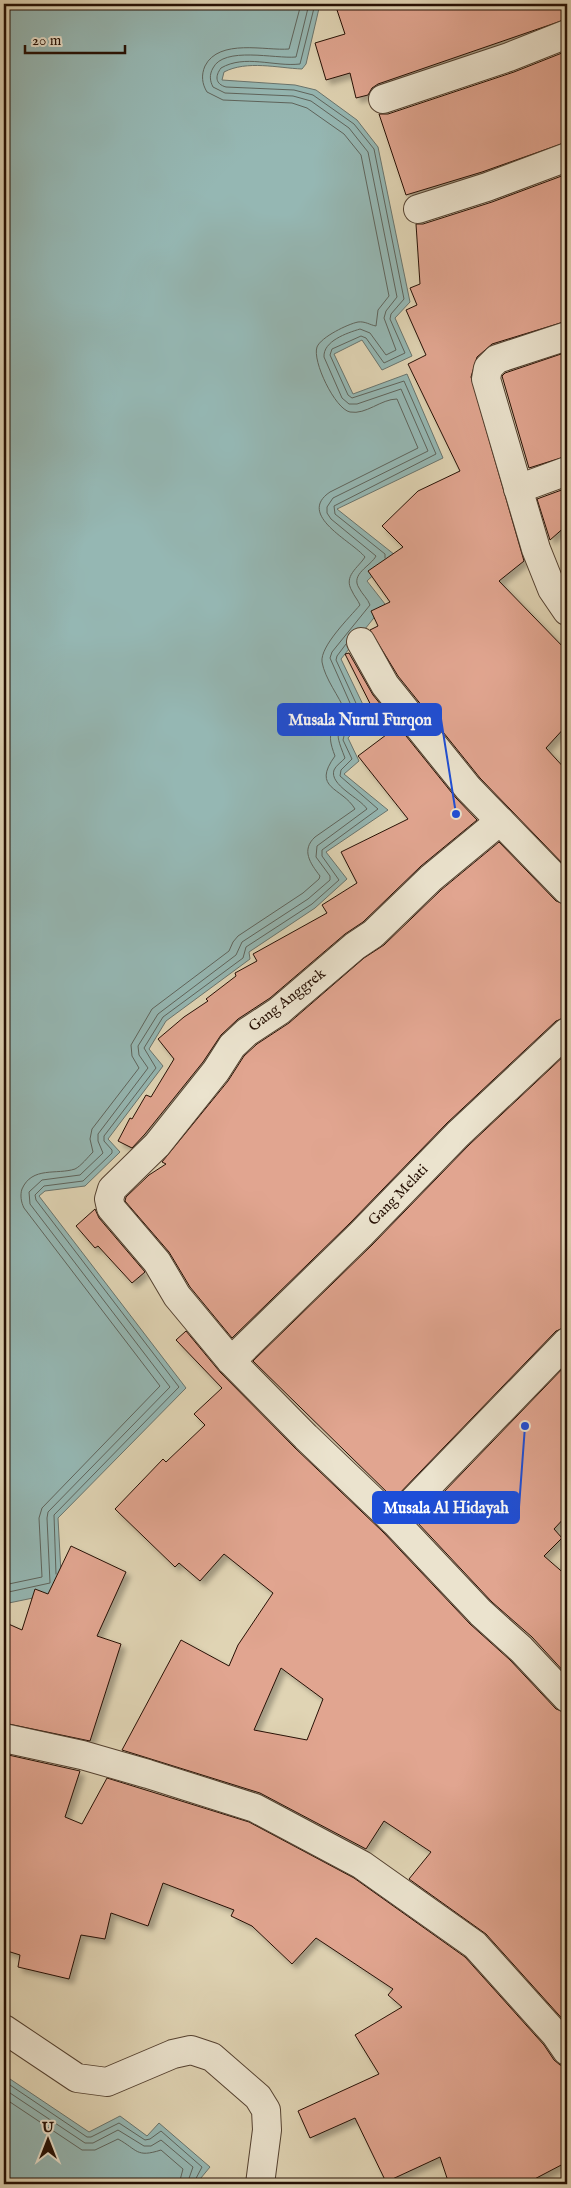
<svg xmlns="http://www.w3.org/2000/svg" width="571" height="2188" font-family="'IM FELL English',serif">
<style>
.water{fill:#95b7b3;stroke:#69746d}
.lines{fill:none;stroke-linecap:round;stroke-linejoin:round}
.shore{stroke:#5e645c;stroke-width:1}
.building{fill:#e1a590;stroke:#261004;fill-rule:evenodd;filter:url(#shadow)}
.minor-casing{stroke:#544130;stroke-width:30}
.minor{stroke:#ebe3ce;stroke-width:28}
.labels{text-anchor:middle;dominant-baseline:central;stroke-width:4;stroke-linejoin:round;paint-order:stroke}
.street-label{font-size:15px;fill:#261004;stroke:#ebe3ce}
.leader{fill:none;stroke:#1d4ed8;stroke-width:2}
.callout-dot{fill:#1d4ed8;stroke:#ebe3ce;stroke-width:2}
.callout{fill:#1d4ed8;stroke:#1d4ed8;stroke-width:2}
.callout-label{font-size:16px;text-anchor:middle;font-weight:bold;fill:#fff}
</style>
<defs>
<filter id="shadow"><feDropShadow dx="4.5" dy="4.5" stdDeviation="2.5" flood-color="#0004"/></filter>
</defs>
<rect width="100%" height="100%" fill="#e0d4b4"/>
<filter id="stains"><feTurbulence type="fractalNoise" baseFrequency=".004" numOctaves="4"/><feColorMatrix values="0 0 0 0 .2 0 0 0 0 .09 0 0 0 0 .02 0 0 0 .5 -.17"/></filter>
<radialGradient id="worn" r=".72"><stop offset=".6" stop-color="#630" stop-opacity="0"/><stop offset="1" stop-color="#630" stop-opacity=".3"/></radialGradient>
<g class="water">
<path d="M4,4h316l-14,60 -4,5c-24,-1 -55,-9 -78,3l-2,8 73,5 21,5 41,30 21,27 32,155 -15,16 17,38 -30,14 -20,-30 -28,14 19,40 54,-20 36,84 -106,51 58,46 -28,26 18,23 -44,55 27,56 -20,23 11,23 -15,13 44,36 -62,42 21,27 -32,29 -66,44 1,7 -84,62 -17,28 14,17 -55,73 12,13 -35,34 -40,5 -6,5 147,192 -128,130 4,74 -58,12z"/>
<path d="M4,2075l85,57 31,-16 27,20 12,-13 51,44 -14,17h-192z"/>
</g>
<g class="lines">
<g class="shore">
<path d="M315,4l-15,60c-26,3 -55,-10 -79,4 -6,8 -6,16 5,19l68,3 19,5 41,29 20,25 30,150 -13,15 -1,5 15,34 -21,10 -18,-25 -5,-2 -29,13 -2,6 18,40 4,3 52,-17 32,73 -102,52 1,8 50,40v4"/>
<path d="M56,1574l-2,-59 125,-128 -143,-187 -1,-5 9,-9 39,-5 29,-28v-3l-8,-9v-5l52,-68 -12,-20 19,-31 80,-59 3,-11 66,-43 27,-24 -17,-24v-6l56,-41 -38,-33 1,-6 11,-11 -9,-19 1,-4 17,-22 -25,-54 1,-4 9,-12"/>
<path d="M4,1585l38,-8 -3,-59 3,-10 118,-122 -136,-178c-3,-6 -4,-13 -2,-19 10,-23 35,-14 53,-20 6,-3 13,-12 18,-17l-3,-13 2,-10 47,-61 -7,-12 -1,-11 21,-36 77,-58 4,-9 5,-6 65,-43 16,-14 1,-3c-10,-13 -19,-26 -5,-39l40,-28c-13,-22 -44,-20 -20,-53 -10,-26 -2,-24 10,-45 -6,-15 -20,-32 -23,-49 -2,-16 28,-45 38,-57 -2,-5 -6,-9 -8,-14 -9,-15 6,-23 13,-34 -13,-16 -69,-42 -35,-65l88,-44 -21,-49c-16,0 -31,16 -47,13 -15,-3 -38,-51 -33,-65 4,-10 31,-23 41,-25 7,-1 12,3 18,4l2,-16 11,-14 -28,-141 -17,-21 -37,-26 -15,-5 -69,-3 -16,-8c-5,-8 -6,-17 -2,-26 14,-28 61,-15 84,-17l12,-45"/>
<path d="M4,1593l46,-10 -3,-65 1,-6 122,-125 -140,-183 -1,-12 13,-12 38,-5 23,-22 -5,-12v-7l50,-66 -9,-13 -1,-9 20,-32 78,-59 6,-13 66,-43 22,-19v-4l-14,-19 1,-11 50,-37c-7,-11 -38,-24 -33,-39 2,-5 8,-8 11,-12 -13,-33 -6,-20 9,-46l-24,-54 2,-6 38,-47c-2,-6 -8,-11 -11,-17 -9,-14 12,-22 17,-32l-45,-37 -4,-6v-6l6,-9 95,-47 -27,-62 -44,15h-8l-7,-6 -18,-41c-1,-16 23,-24 36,-28l10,4 16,22 10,-5 -12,-32 2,-7 11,-14 -29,-145 -19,-24 -38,-27 -18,-5 -68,-3 -12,-6c-3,-6 -4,-12 0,-19 11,-22 62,-9 83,-11l13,-53"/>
<path d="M4,2081l83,56h4l28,-14 26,17 5,-1 11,-8 41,36 -9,17"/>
<path d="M4,2089l81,54h8l25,-13 26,16h7l10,-6 32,27 -6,17"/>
<path d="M4,2098l78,52h13l23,-11c20,11 18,19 43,11l22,19 -4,15"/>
</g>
</g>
<g class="building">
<path d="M335,4h232v15l-189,65 -6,4 -4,7 -12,3 -6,-25 -24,7 -11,-37 30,-9z"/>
<path d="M567,51v91l-85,30 -76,23 -27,-81h9l126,-42z"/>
<path d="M567,174v147l-75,23 -15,13 -6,20 53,184 -25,20 68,70v74l-21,23 21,23v97l-87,-90 -82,-102 -28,-46 8,-4 -7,-15 19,-9 -22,-31 35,-24 -21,-21 36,-35 42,-20 -52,-107 18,-9 -20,-45 11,-5 -7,-17 10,-4 -4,-60h7l69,-22z"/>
<path d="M567,352v104l-38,12 -27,-92 3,-3z"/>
<path d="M567,488v37l-17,15 -13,-41z"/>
<path d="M349,653l24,42 83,103 21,22 -56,46 -58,56 -18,12 -75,64 -32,21 -17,16 -18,27 -58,72 -13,14 -14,-7 12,-23 2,1 14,-24 5,2 23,-38 -16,-20 26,-22 24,-16 -2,-2 30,-23 -1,-3 22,-12 -4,-7 74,-41 -5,-8 35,-22 -16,-31 67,-33 -50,-63 28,-21 -41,-81z"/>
<path d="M499,842l57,59 11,4v112l-11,4 -109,102 -97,100 -118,115 -42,-51 -21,-35 -44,-51 1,-4 23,-22 17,-11 -4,-2 66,-81 16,-25 13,-12 32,-21 75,-65 20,-13 57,-55z"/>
<path d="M567,1053v274l-11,4 -162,168 -141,-138 119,-116 97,-100z"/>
<path d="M95,1209l4,9 46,54 -13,11 -34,-37 -3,2 -19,-22z"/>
<path d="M186,1331l34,41 75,76 88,84 87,92 40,36 46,49 11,4v311l-81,-90 -77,-55 22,-27 -47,-31 -18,28 -106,-56 -138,-43 59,-110 48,26 9,-21 35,-52 -49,-39 -24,27 -21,-18 -4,4 -60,-58 48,-50 3,3 39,-37 -11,-11 28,-26 -46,-48zM281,1668l42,31 -16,41 -53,-10z"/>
<path d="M567,1364v151l-13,14 8,9 -18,18 23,20v99l-35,-38 -40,-35 -76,-81z"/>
<path d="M71,1546l55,26 -29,64 24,8 -31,97 -86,-18v-101l18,8 13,-41 13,5z"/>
<path d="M4,1754l76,17 -15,46 17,7 25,-46 142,44 105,56 111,79 79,88 10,15 6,5 7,1v96l-42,22h-76l-9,-27 -54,25 -31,-64 -45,20 -12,-27 81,-37 -24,-39 47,-28 -14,-12 5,-6 -77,-51 -24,26 -40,-38 -21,-10 3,-6 -71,-27 -15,43 -37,-13 -6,26 -24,-4 -12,44 -51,-12 2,-12 -16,-5z"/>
</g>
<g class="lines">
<g class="minor-casing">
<g id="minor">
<path d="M383,99l126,-42 58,-23"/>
<path d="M418,209l69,-22 80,-30"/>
<path d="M567,336l-70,23 -9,9 -2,11 50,170 16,40 15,22"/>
<path d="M518,489l49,-18"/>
<path d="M361,642l24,43 83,103 99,102"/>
<path d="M500,821l-69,57 -58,56 -18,12 -76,65 -32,21 -15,14 -16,25 -59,74 -45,44 -3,10 2,9 46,54 20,34 54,65 75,76 88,84 87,92 40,36 46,49"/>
<path d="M231,1361l130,-127 97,-100 109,-102"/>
<path d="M394,1521l173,-179"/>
<path d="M4,1738l78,17 66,19 107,34 107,57 113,80 81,90 11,16"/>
<path d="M4,2029l73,49 30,4 66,-28 18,-4 21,7 46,40 8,13 1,20 -7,54"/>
</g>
</g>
<use href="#minor" class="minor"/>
</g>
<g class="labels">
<g class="street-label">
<text transform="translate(287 1000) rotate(-38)">Gang Anggrek</text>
<text transform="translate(398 1195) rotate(-46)">Gang Melati</text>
</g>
</g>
<path class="leader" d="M456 814L441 719M525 1426L519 1507"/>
<g class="callout-dot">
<circle cx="456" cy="814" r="5"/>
<circle cx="525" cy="1426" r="5"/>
</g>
<g class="callout">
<rect x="278" y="704" width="163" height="31" rx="5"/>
<rect x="373" y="1492" width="146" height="31" rx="5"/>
</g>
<g class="callout-label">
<text x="360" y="725">Musala Nurul Furqon</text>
<text x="446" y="1513">Musala Al Hidayah</text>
</g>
<rect width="571" height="2188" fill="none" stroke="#e0d4b4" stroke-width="20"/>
<rect x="5" y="5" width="561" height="2178" fill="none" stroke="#261004" stroke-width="2.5"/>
<rect x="10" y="10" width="551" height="2168" fill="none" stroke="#261004"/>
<g transform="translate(48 2140)" stroke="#ebe3ce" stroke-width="4" paint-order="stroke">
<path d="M0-4L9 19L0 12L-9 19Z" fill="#261004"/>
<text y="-8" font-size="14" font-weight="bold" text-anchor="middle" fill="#261004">U</text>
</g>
<path d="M25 45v8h100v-8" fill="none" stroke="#261004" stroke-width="2.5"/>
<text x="32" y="45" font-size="15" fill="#261004" stroke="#ebe3ce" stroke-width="4" paint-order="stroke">20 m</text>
<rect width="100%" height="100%" filter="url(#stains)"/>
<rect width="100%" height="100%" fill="url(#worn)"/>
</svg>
